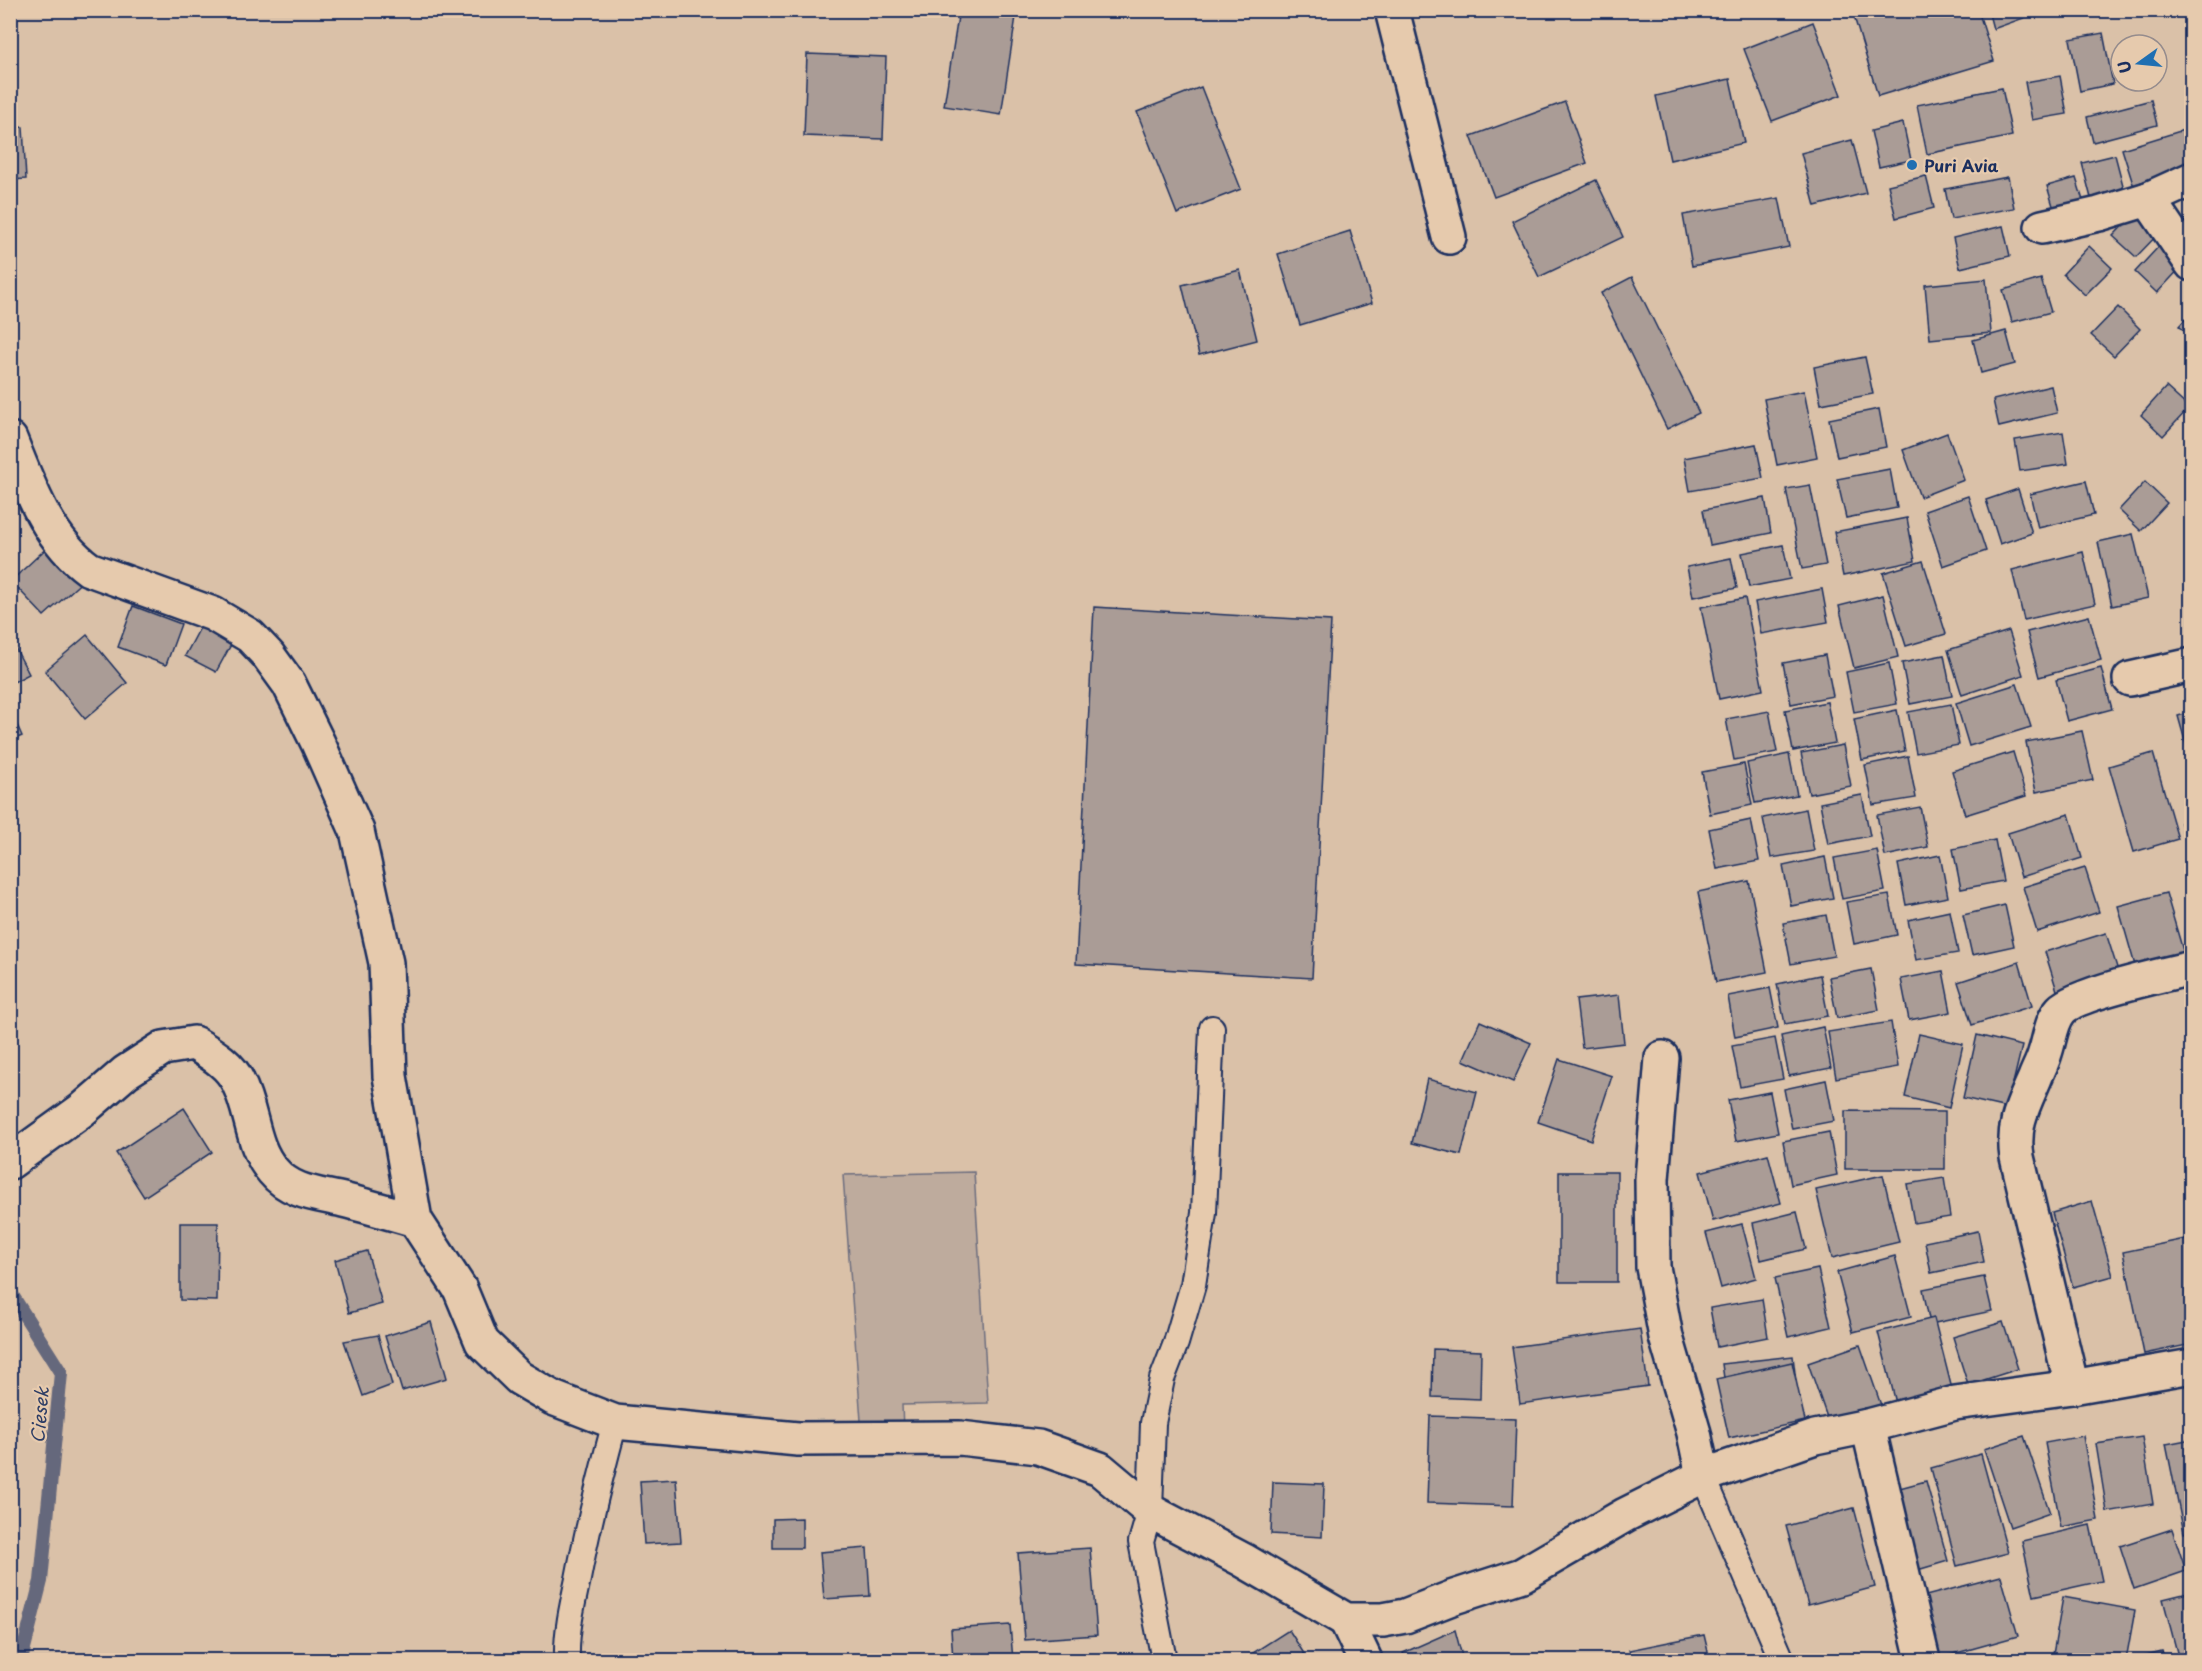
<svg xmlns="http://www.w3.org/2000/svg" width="2202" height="1671" font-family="'Playpen Sans',sans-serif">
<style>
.green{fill:#beab9d;stroke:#6c6d7e;stroke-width:1.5}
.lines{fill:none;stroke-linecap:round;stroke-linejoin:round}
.stream{stroke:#65677b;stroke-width:14}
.building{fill:#aa9c96;stroke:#1b2f5e;stroke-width:1.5}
.lane-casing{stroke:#1b2f5e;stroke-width:28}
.street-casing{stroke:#1b2f5e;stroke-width:38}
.lane{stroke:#e6caad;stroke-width:24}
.street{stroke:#e6caad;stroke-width:33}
.poi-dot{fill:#1f6fb2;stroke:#e6caad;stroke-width:2}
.labels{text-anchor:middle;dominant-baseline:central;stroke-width:4.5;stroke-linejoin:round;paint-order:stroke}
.poi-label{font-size:16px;font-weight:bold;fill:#1b2f5e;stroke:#e6caad;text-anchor:start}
.water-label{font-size:18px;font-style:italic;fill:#2d3d65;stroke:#e6caad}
</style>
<rect width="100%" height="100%" fill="#dac1a8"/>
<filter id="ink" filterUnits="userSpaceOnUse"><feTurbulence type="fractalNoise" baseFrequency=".0167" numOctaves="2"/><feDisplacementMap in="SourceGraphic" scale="12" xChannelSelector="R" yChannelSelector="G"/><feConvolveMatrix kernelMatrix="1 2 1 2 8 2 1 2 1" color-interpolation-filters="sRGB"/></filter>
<g filter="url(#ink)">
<path class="green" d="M974,1172l14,231 -86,2 1,24 -41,5 -19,-259z"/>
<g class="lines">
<path class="stream" d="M10,1292l51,81 -20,208 -20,79"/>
</g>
<g class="building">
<path d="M959,10h58l-16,105 -57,-9z"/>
<path d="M1852,10h126l16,51 -116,35z"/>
<path d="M1988,10h58l-53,19z"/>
<path d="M1813,22l28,73 -69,26 -28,-72z"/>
<path d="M2103,33l10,51 -33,7 -10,-52z"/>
<path d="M807,54l79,3 -3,82 -79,-3z"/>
<path d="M2060,76l7,38 -35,6 -7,-38z"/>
<path d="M1730,79l14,64 -74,17 -14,-64z"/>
<path d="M1201,87l40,102 -64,25 -40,-102z"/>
<path d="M2002,88l10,48 -85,18 -10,-49z"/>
<path d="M2151,100l6,25 -64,17 -6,-25z"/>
<path d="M1565,102l22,61 -93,34 -23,-61z"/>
<path d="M1903,123l8,37 -32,7 -8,-36z"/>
<path d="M23,127l3,52 -16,1v-52z"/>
<path d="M2190,128l2,41 -58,18 -12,-38z"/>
<path d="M1852,140l14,53 -51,13 -14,-53z"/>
<path d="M2115,155l10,38 -33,9 -10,-39z"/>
<path d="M1926,176l8,32 -38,10 -8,-33z"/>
<path d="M2008,177l6,31 -63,11 -6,-30z"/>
<path d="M2076,178l10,32 -29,9 -10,-33z"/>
<path d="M1596,180l27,57 -84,40 -27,-56z"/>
<path d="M1779,198l10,49 -97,19 -9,-51z"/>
<path d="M2140,208l22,22 -26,27 -23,-21z"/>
<path d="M2003,226l7,30 -50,12 -7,-30z"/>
<path d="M1350,231l22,72 -72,22 -22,-71z"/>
<path d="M2161,244l22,21 -26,28 -22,-21z"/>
<path d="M2089,246l23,22 -27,27 -22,-21z"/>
<path d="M1240,270l17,70 -58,15 -17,-70z"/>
<path d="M1632,277l67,136 -32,16 -66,-136z"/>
<path d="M1986,279l5,54 -61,6 -5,-54z"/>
<path d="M2041,279l10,33 -39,10 -9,-32z"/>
<path d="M2118,307l22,22 -26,27 -23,-21z"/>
<path d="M2192,312v26l-13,-12z"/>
<path d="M2006,331l9,33 -34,9 -8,-33z"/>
<path d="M1865,357l8,37 -52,10 -7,-37z"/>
<path d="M2051,386l6,27 -58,14 -6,-27z"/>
<path d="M2166,387l23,21 -26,28 -22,-21z"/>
<path d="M1804,391l13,66 -40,8 -13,-66z"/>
<path d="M1879,409l7,38 -49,10 -8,-38z"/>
<path d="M2063,432l5,32 -48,7 -5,-31z"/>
<path d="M1947,433l17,47 -44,17 -17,-47z"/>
<path d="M1756,444l7,34 -73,13 -6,-33z"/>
<path d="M1890,469l7,39 -51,10 -9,-39z"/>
<path d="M2086,481l8,34 -56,13 -8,-34z"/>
<path d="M2145,482l22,21 -26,28 -22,-21z"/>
<path d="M1810,485l16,80 -24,4 -16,-80z"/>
<path d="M2018,489l14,44 -32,11 -14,-44z"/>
<path d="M1968,496l18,55 -43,15 -18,-55z"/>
<path d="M1765,498l6,35 -61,12 -7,-35z"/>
<path d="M1907,518l8,43 -72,15 -9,-44z"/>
<path d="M2133,534l15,64 -36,8 -14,-64z"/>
<path d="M53,542l33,36 -42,38 -33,-35z"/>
<path d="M1783,545l7,34 -41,8 -7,-34z"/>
<path d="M2083,552l12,52 -71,16 -12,-50z"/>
<path d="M1731,558l6,30 -44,9 -6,-30z"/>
<path d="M1923,561l23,73 -40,12 -23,-73z"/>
<path d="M1822,589l6,33 -67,12 -6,-32z"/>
<path d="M1883,595l15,62 -44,11 -15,-62z"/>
<path d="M1745,598l18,92 -44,9 -18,-92z"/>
<path d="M133,606l48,18 -15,41 -48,-18z"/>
<path d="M1094,607l237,14 -19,357 -236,-14z"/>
<path d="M2089,616l12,44 -62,17 -12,-45z"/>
<path d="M202,624l31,17 -17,31 -31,-16z"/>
<path d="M2009,631l14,44 -61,20 -14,-45z"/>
<path d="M87,635l40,48 -42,36 -40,-48z"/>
<path d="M10,638l19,36 -19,10z"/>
<path d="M1825,655l8,41 -42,8 -8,-41z"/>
<path d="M1944,655l8,41 -42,8 -8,-41z"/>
<path d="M1889,663l8,41 -43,8 -8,-40z"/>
<path d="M2101,668l11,41 -45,12 -11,-41z"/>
<path d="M2017,684l14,43 -62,19 -13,-43z"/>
<path d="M1827,702l8,41 -42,8 -8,-41z"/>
<path d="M1951,704l8,41 -43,8 -8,-41z"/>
<path d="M10,709l12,27 -12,5z"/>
<path d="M1897,710l8,41 -43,9 -8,-41z"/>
<path d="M1769,711l8,41 -43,8 -8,-41z"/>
<path d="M2192,712v34l-5,2 -9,-32z"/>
<path d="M2082,731l11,49 -57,12 -10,-50z"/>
<path d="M1843,745l8,41 -42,8 -8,-41z"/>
<path d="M2013,752l13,44 -61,19 -13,-44z"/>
<path d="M2153,753l25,86 -44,13 -25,-86z"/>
<path d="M1789,754l8,41 -42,8 -8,-40z"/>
<path d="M1908,756l8,42 -43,7 -8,-40z"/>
<path d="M1744,764l8,41 -42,9 -8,-42z"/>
<path d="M1862,795l8,41 -42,8 -8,-41z"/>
<path d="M1920,807l8,40 -43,9 -8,-41z"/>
<path d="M1806,809l8,42 -43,7 -8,-40z"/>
<path d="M2069,814l13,44 -61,19 -13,-44z"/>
<path d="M1751,820l8,41 -42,8 -8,-40z"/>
<path d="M2192,820v57l-11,-55z"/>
<path d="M1995,840l8,41 -42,8 -8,-40z"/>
<path d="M1877,850l8,41 -43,8 -8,-41z"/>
<path d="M1940,855l8,42 -42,8 -8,-41z"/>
<path d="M1825,857l8,41 -42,8 -8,-40z"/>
<path d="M2085,868l14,44 -62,20 -14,-45z"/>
<path d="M1749,881l18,91 -51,10 -18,-90z"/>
<path d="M2166,893l18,61 -48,15 -18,-63z"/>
<path d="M1889,895l8,40 -43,9 -8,-42z"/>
<path d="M2005,905l9,41 -42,9 -9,-40z"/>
<path d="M1950,911l8,42 -42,7 -8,-40z"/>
<path d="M1826,915l8,41 -43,8 -8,-41z"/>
<path d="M2106,933l14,44 -61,20 -14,-45z"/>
<path d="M2019,962l13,44 -60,19 -14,-43z"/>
<path d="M1871,969l8,41 -42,8 -8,-41z"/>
<path d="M1943,971l8,41 -42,8 -8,-41z"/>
<path d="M1820,975l8,41 -43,8 -8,-40z"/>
<path d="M1770,988l8,40 -43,9 -7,-41z"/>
<path d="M1619,995l5,48 -42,5 -6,-48z"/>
<path d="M1480,1021l51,22 -18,39 -50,-22z"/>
<path d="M1891,1022l7,45 -62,11 -8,-46z"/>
<path d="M1823,1027l8,41 -42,8 -8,-40z"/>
<path d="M1919,1034l44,10 -14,64 -44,-11z"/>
<path d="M1977,1035l45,11 -15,62 -44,-10z"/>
<path d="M1775,1038l8,41 -43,8 -8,-41z"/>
<path d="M1559,1059l53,17 -21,64 -53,-18z"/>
<path d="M1427,1079l50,13 -16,63 -49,-12z"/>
<path d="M1826,1080l8,41 -42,8 -8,-40z"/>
<path d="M1770,1092l8,41 -42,8 -8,-41z"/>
<path d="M184,1108l28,44 -68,45 -28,-44z"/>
<path d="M1845,1111l100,1v57h-100z"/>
<path d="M1829,1132l8,43 -46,10 -8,-44z"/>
<path d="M1768,1154l13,49 -68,18 -13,-49z"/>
<rect x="1559" y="1172" width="58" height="110"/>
<path d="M1883,1175l16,67 -67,16 -16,-68z"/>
<path d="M1944,1178l6,39 -36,6 -7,-39z"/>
<path d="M2092,1201l21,75 -40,11 -21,-74z"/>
<path d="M1797,1212l9,37 -45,11 -8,-37z"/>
<path d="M180,1223h38l-1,78 -37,-1z"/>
<path d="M1742,1224l14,54 -35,10 -15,-55z"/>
<path d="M1978,1231l6,31 -53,11 -6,-31z"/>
<path d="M2190,1238l2,106 -48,10 -21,-102z"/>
<path d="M367,1251l15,53 -33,9 -14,-53z"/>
<path d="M1895,1256l16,61 -58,15 -16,-60z"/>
<path d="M1818,1269l13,58 -43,10 -13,-59z"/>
<path d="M1984,1277l8,34 -62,13 -7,-35z"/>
<path d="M1762,1299l6,38 -51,10 -7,-39z"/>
<path d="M1934,1318l18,71 -56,14 -18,-71z"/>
<path d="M431,1322l16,56 -45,13 -17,-55z"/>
<path d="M2003,1322l15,47 -50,16 -15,-48z"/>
<path d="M1640,1329l8,57 -128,18 -8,-57z"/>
<path d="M378,1335l14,50 -29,11 -19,-55z"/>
<path d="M1860,1345l22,63 -52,18 -22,-63z"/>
<path d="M1433,1349l48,2 -1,48 -48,-2z"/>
<path d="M1793,1356l4,34 -70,9 -5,-35z"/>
<path d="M1792,1362l13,59 -76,17 -13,-59z"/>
<path d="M1430,1416l86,3 -3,87 -86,-3z"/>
<path d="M2024,1436l26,77 -40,14 -26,-78z"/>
<path d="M2083,1436l15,84 -37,7 -16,-84z"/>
<path d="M2142,1437l11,67 -46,8 -11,-68z"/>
<path d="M2192,1439v93l-8,1 -18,-89z"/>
<path d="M1981,1454l27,99 -51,13 -26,-98z"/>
<path d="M676,1479l5,63 -37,2 -4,-63z"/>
<path d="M1926,1481l22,80 -34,10 -22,-81z"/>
<path d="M1273,1482l51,2 -2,53 -51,-3z"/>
<path d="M1854,1508l21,79 -67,18 -22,-79z"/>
<path d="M802,1518v30h-29v-29z"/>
<path d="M2090,1525l12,56 -68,15 -12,-55z"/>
<path d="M2172,1529l14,42 -52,18 -14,-43z"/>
<path d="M867,1548l3,48 -46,3 -4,-47z"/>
<path d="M1090,1548l7,87 -72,5 -7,-87z"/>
<path d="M2001,1576l17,60 -79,22 -17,-61z"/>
<path d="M2192,1592v68h-13l-16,-61z"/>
<path d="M2063,1597l72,13 -9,50h-74z"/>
<path d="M1010,1625l3,35h-60l-2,-31z"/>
<path d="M1289,1630l19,30h-66z"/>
<path d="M1455,1630l8,30h-58l-2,-7z"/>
<path d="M1704,1635l6,25h-78l-3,-10z"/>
<path d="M2162,1651l3,9h-38z"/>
</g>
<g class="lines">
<g class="lane-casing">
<g id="lane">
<path d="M1703,1476l79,184"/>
<path d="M567,1660c-1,-27 5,-54 11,-81 10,-53 23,-105 37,-157"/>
<path d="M1164,1660l-23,-118 9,-31 3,-88 9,-44 14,-36 17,-58 11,-72 8,-185"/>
</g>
</g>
<g class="street-casing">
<g id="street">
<path d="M1392,10l57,227"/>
<path d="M2148,199l44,65"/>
<path d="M2042,227l57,-13 49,-15 44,-20"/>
<path d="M10,439c19,47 37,100 79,130l124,45 37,22 18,19 21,29 29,59 39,88 29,132 4,113 25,144"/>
<path d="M2130,679l62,-14"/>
<path d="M1662,1058l-10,121 1,88 13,70 28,96 9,43"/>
<path d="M10,1162l72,-52 44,-38 37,-24 31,-5c16,10 36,21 44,39 15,29 13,64 35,89 18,22 45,23 70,29 24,6 48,13 72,20l45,69 22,53 37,36 34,20 62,24 183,17 162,-1 78,9 62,22 50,42 93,49 103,60h37l22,-4 49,-19 68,-22 103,-60 78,-39 112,-39 53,-11 87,-23 117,-16 120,-21"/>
<path d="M2072,1387l-55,-230c-5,-32 6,-51 18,-79 3,-8 8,-17 10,-25 5,-14 6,-32 16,-43 15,-16 105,-36 131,-42"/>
<path d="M1868,1426l55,234"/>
<path d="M1346,1620l19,40"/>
</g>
</g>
<use href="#lane" class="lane"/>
<use href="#street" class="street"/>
</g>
</g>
<circle class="poi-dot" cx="1912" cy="165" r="6"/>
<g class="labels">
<g class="poi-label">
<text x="1924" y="165">Puri Avia</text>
</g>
<g class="water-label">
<text transform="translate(39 1415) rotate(-85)">Ciesek</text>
</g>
</g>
<rect width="2202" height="1671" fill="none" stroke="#e6caad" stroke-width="36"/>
<rect x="18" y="18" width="2166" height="1635" fill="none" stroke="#1b2f5e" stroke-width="2" filter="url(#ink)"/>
<g transform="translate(2139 63) rotate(255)"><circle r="28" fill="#e6caad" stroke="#958c8d" stroke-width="1.5"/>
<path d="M0-4.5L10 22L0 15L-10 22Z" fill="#1f6fb2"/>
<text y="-9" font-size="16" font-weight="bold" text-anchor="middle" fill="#1b2f5e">U</text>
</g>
</svg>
